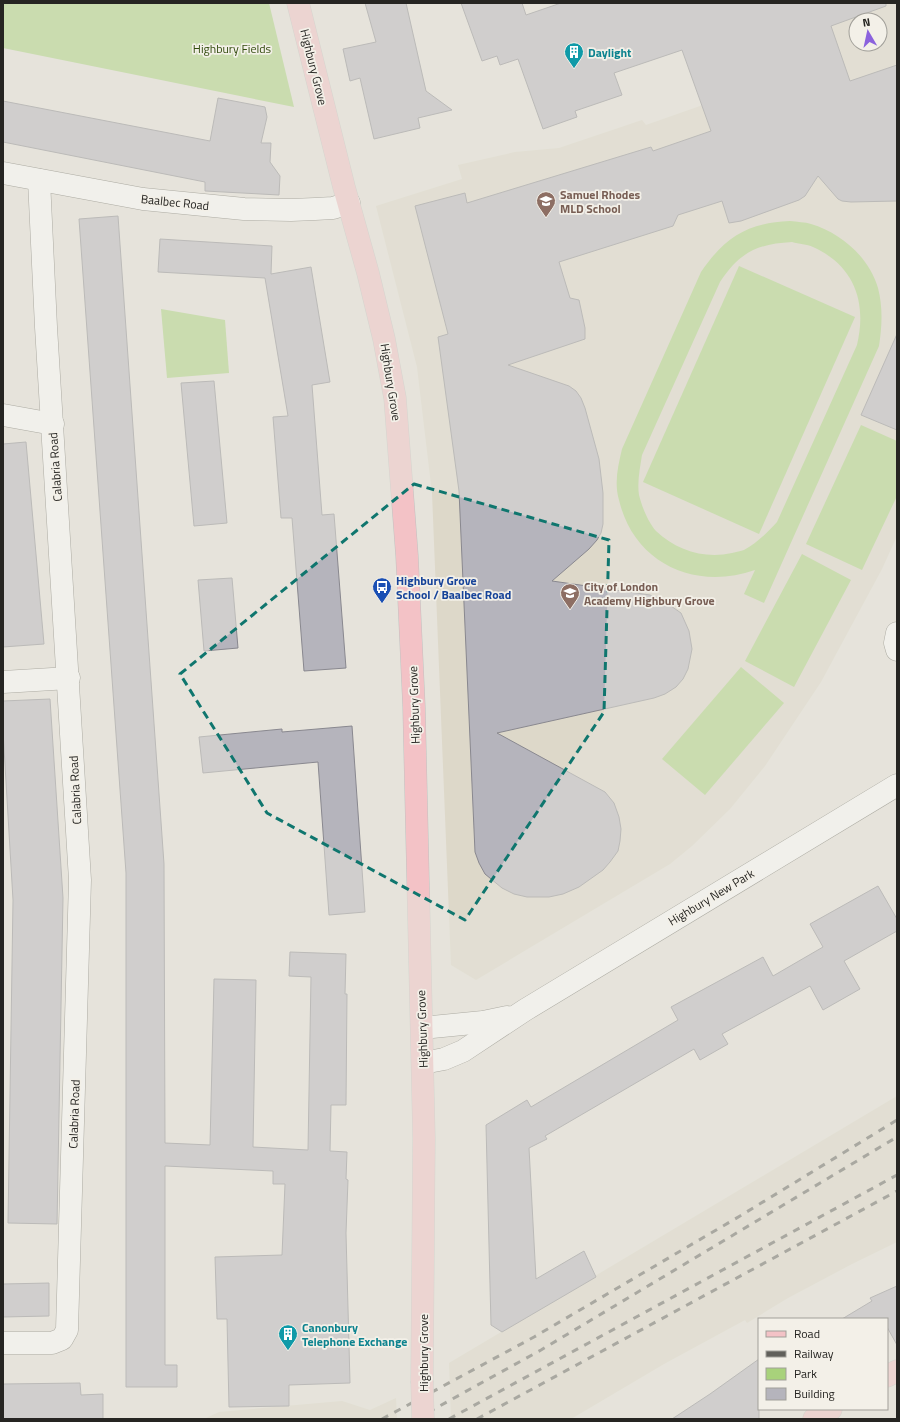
<svg xmlns="http://www.w3.org/2000/svg" width="900" height="1422" font-family="'Titillium Web',sans-serif">
<style>
.built{fill:#ddd8c9;fill-rule:evenodd}
.green{fill:#a8d27b;fill-rule:evenodd}
.building{fill:#b5b4bc;stroke:#89888f}
.lines{fill:none;stroke-linecap:round;stroke-linejoin:round}
.minor-casing{stroke:#696760;stroke-width:23}
.tertiary-casing{stroke:#696760;stroke-width:23}
.primary-casing{stroke:#c2c2c1;stroke-width:23}
.minor{stroke:#fff;stroke-width:22}
.tertiary{stroke:#fff;stroke-width:22}
.primary{stroke:#f3c2c6;stroke-width:22}
.rail{stroke:#61605b;stroke-width:3;stroke-dasharray:7 7;stroke-linecap:butt}
.primary-bridge-casing{stroke:#c2c2c1;stroke-width:23;stroke-linecap:butt}
.primary-bridge{stroke:#f3c2c6;stroke-width:22}
.marked{fill:none;stroke:#0f766e;stroke-width:3;stroke-dasharray:8 5;stroke-linejoin:round}
.labels{text-anchor:middle;dominant-baseline:central;stroke-width:3.5;stroke-linejoin:round;paint-order:stroke}
.park-label{font-size:12px;fill:#324b0d;stroke:#f3f0e8}
.culture-label{font-size:12px;font-weight:bold;fill:#0d838f;stroke:#f3f0e8;text-anchor:start}
.street-label{font-size:12px;fill:#262522;stroke:#f3f0e8}
.education-label{font-size:12px;font-weight:bold;fill:#785e54;stroke:#f3f0e8;text-anchor:start}
.transit-label{font-size:12px;font-weight:bold;fill:#164399;stroke:#f3f0e8;text-anchor:start}
</style>
<rect width="100%" height="100%" fill="#e6e3db"/>
<g class="built">
<path d="M770,3h127v533l-15,33 -61,113 -56,84 -35,43 -38,37 -22,18 -194,116 -25,-15 -19,-472 -15,-126 -41,-161 86,-27 -4,-14 57,-13 44,-4 83,-28 4,5 148,-52zM856,20h24v24h-24z"/>
<path d="M897,1096v146l-45,22 -64,34 -41,25 -2,-3 -81,44 -93,55h-120l-2,-56z"/>
<path d="M396,1398l1,21h-193l15,-7 123,-11 28,9z"/>
</g>
<g class="green">
<path d="M3,3h266l25,104 -291,-59z"/>
<path d="M790,221c7,1 15,1 21,3 30,9 58,33 67,64 5,19 4,39 1,58l-115,257 -20,-9 11,-24c-59,21 -121,-6 -136,-70 -5,-17 -1,-34 3,-51l79,-177c24,-35 46,-49 89,-51zM792,242c7,2 15,2 21,5 42,19 54,56 44,98l-80,177c-10,11 -20,21 -33,28 -3,1 -8,2 -12,3 -27,6 -55,-2 -76,-22 -8,-9 -14,-24 -17,-36 -2,-13 1,-27 3,-40l78,-173c20,-30 37,-38 72,-40z"/>
<path d="M739,266l116,51 -96,217 -116,-52z"/>
<path d="M161,309l64,11 4,53 -62,5z"/>
<path d="M861,425l36,16v55l-35,74 -56,-26z"/>
<path d="M802,554l49,26 -57,107 -49,-26z"/>
<path d="M741,667l43,36 -79,92 -43,-36z"/>
</g>
<g class="building">
<path d="M365,3h41l20,88 26,19 -34,8 2,10 -46,11 -14,-61 -10,3 -7,-32 33,-7z"/>
<path d="M461,3h61l4,12 35,-12h325v3l-55,20 19,55 47,-16v136l-46,1 -9,-1 -4,-2 -20,-23 -13,20 -6,4 -58,21 -12,2 -7,-22 -44,14 -5,11 -114,36 11,36 9,2 6,28v11l-77,26 61,21 7,5 5,7 4,10 14,51 4,34v31l-2,9 -4,7 -8,9 -37,32 98,14 11,4 20,14 8,18 3,18 -4,20 -5,10 -7,8 -11,7 -11,4 -157,35 108,59 9,11 5,14 2,12 -1,12 -2,10 -8,11 -7,8 -24,17 -16,7 -14,3h-22l-13,-3 -12,-6 -17,-14 -6,-11 -4,-11 -16,-361 -21,-154 10,-3 -33,-128 50,-13 2,10 184,-56 2,4 58,-20 -29,-81 -68,23 8,22 -47,16 2,6 -34,12 -25,-70 -18,6 -3,-9 -15,5z"/>
<path d="M218,98l47,9 2,10 -6,26h10l-1,19 10,14 -1,19 -74,-4v-9l-202,-40v-41l207,40z"/>
<path d="M118,216l46,648 1,279 45,2 4,-166 42,1 -3,167 55,3 3,-173 -22,-1 1,-24 56,2 -1,40h2l-1,111h-15l-1,46 17,1 -1,27 2,1 -2,53 4,150 -61,2v21l-60,1 -2,-88h-10l-2,-62 67,-2 3,-71h-12v-13l-108,-5v199h12v22h-51v-514l-47,-654z"/>
<path d="M160,239l112,7 -1,28 40,-7 19,115 -18,3 10,130 12,-1 12,154 -42,3 -12,-153h-11l-8,-101 15,-1 -23,-138 -107,-6z"/>
<path d="M897,334v96l-36,-15z"/>
<path d="M214,381l13,142 -33,3 -13,-143z"/>
<path d="M26,442l18,202 -41,3v-203z"/>
<path d="M232,578l6,70 -34,3 -6,-71z"/>
<path d="M50,699l13,199 -6,326 -49,-1 5,-323 -10,-169v-30z"/>
<path d="M352,726l13,186 -36,3 -11,-153 -115,11 -4,-36 83,-8v3z"/>
<path d="M878,886l19,33v12l-53,30 16,28 -37,21 -13,-24 -88,48 6,10 -28,16 -6,-11 -149,87 2,3 -18,9 7,131 48,-28 12,26 -94,55 -11,-7 -5,-200 41,-25 4,7 147,-87 -7,-13 92,-50 10,19 50,-29 -13,-23z"/>
<path d="M49,1283v33l-46,1v-33z"/>
<path d="M897,1286v59l-10,-18v-8h-45l30,-18 -2,-3z"/>
<path d="M759,1359v60h-87l38,-25z"/>
<path d="M80,1383l1,12 22,-1v25h-100v-35z"/>
</g>
<g class="lines">
<g class="minor-casing">
<g id="minor">
<path d="M3,173l140,26 101,10 47,1 24,-1 18,-1 16,-5"/>
<path d="M3,415l50,9"/>
<path d="M897,633l-2,10 2,7"/>
<path d="M3,682l66,-4"/>
<path d="M3,1343h49l10,-4 5,-9 13,-450 -34,-553 -7,-147"/>
</g>
</g>
<g class="tertiary-casing">
<g id="tertiary">
<path d="M422,1028l61,-6 24,-5"/>
<path d="M423,1063l21,-4 19,-8 62,-41 372,-225"/>
</g>
</g>
<g class="primary-casing">
<g id="primary">
<path d="M298,3l46,184 24,86 16,66 11,59 12,158 7,151 10,431 -2,243"/>
<path d="M887,1376l10,-5"/>
<path d="M814,1419l17,-10"/>
</g>
</g>
<use href="#minor" class="minor"/>
<use href="#tertiary" class="tertiary"/>
<use href="#primary" class="primary"/>
<g class="rail">
<path d="M382,1419l152,-82 206,-121 157,-96"/>
<path d="M416,1419l125,-69 356,-213"/>
<path d="M449,1419l448,-244"/>
<path d="M477,1419l420,-228"/>
</g>
<g class="primary-bridge-casing">
<path id="primary-bridge" d="M422,1381l1,38"/>
</g>
<use href="#primary-bridge" class="primary-bridge"/>
</g>
<path d="M0 0H900V1422H0ZM414,484l195,56 -5,172 -139,208 -198,-107 -87,-139z" fill="#e6e3db" fill-opacity=".55" fill-rule="evenodd"/>
<path class="marked" d="M414,484l195,56 -5,172 -139,208 -198,-107 -87,-139z"/>
<defs>
<g id="building-pin" transform="scale(1)"><path d="M0 17L-7.5 6A9.5 9.5 0 1 1 7.5 6Z" fill="#0f9aa8" stroke="#f3f0e8"/><path d="M-4-6H4V6H1V3H-1V6H-4ZM-2.5-4.3h1.7v1.8h-1.7ZM.8-4.3h1.7v1.8H.8ZM-2.5-1h1.7V.8h-1.7ZM.8-1h1.7V.8H.8Z" fill="#fff"/></g>
<g id="school-pin" transform="scale(1)"><path d="M0 17L-7.5 6A9.5 9.5 0 1 1 7.5 6Z" fill="#8d6e63" stroke="#f3f0e8"/><path d="M0-5L7-2L0 1L-7-2ZM-4 1L0 2.5L4 1V4Q0 6-4 4Z" fill="#fff"/></g>
<g id="bus-pin" transform="scale(1)"><path d="M0 17L-7.5 6A9.5 9.5 0 1 1 7.5 6Z" fill="#1a4fb4" stroke="#f3f0e8"/><path d="M-5-6H5V4H4V6H2V4H-2V6H-4V4H-5ZM-3.5-4V0h7V-4ZM-3.5 1.2v1.5H-2V1.2ZM2 1.2v1.5H3.5V1.2Z" fill="#fff"/></g>
</defs>
<g fill-rule="evenodd">
<use href="#building-pin" x="574" y="52"/>
<use href="#school-pin" x="546" y="201"/>
<use href="#bus-pin" x="382" y="587"/>
<use href="#school-pin" x="570" y="593"/>
<use href="#building-pin" x="288" y="1334"/>
</g>
<g class="labels">
<g class="park-label">
<text x="232" y="48">Highbury Fields</text>
</g>
<g class="culture-label">
<text x="588" y="52">Daylight</text>
<text x="302" y="1327">Canonbury<tspan x="302" dy="14">Telephone Exchange</tspan></text>
</g>
<g class="street-label">
<text transform="translate(314 67) rotate(76)">Highbury Grove</text>
<text transform="translate(175 202) rotate(6)">Baalbec Road</text>
<text transform="translate(391 382) rotate(81)">Highbury Grove</text>
<text transform="translate(55 467) rotate(-94)">Calabria Road</text>
<text transform="translate(414 705) rotate(-92)">Highbury Grove</text>
<text transform="translate(75 790) rotate(-93)">Calabria Road</text>
<text transform="translate(711 897) rotate(-31)">Highbury New Park</text>
<text transform="translate(422 1029) rotate(-92)">Highbury Grove</text>
<text transform="translate(74 1114) rotate(-88)">Calabria Road</text>
<text transform="translate(423 1353) rotate(-90)">Highbury Grove</text>
</g>
<g class="education-label">
<text x="560" y="194">Samuel Rhodes<tspan x="560" dy="14">MLD School</tspan></text>
<text x="584" y="586">City of London<tspan x="584" dy="14">Academy Highbury Grove</tspan></text>
</g>
<g class="transit-label">
<text x="396" y="580">Highbury Grove<tspan x="396" dy="14">School / Baalbec Road</tspan></text>
</g>
</g>
<rect width="900" height="1422" fill="none" stroke="#262522" stroke-width="8"/>
<rect x="758" y="1318" width="130" height="92" fill="#f3f0e8" stroke="#a19f99"/>
<rect x="766" y="1331" width="20" height="6" fill="#f3c2c6" stroke="#a19f99"/>
<text x="794" y="1338" font-size="12" fill="#262522">Road</text>
<rect x="766" y="1351" width="20" height="6" fill="#61605b" stroke="#a19f99"/>
<text x="794" y="1358" font-size="12" fill="#262522">Railway</text>
<rect x="766" y="1368" width="20" height="12" fill="#a8d27b" stroke="#a19f99"/>
<text x="794" y="1378" font-size="12" fill="#262522">Park</text>
<rect x="766" y="1388" width="20" height="12" fill="#b5b4bc" stroke="#a19f99"/>
<text x="794" y="1398" font-size="12" fill="#262522">Building</text>
<g transform="translate(868 32) rotate(351)"><circle r="19" fill="#f3f0e8" stroke="#a19f99"/>
<path d="M0-3L7 15L0 10L-7 15Z" fill="#8b62dd"/>
<text y="-6" font-size="11" font-weight="bold" text-anchor="middle" fill="#262522">N</text>
</g>
</svg>
